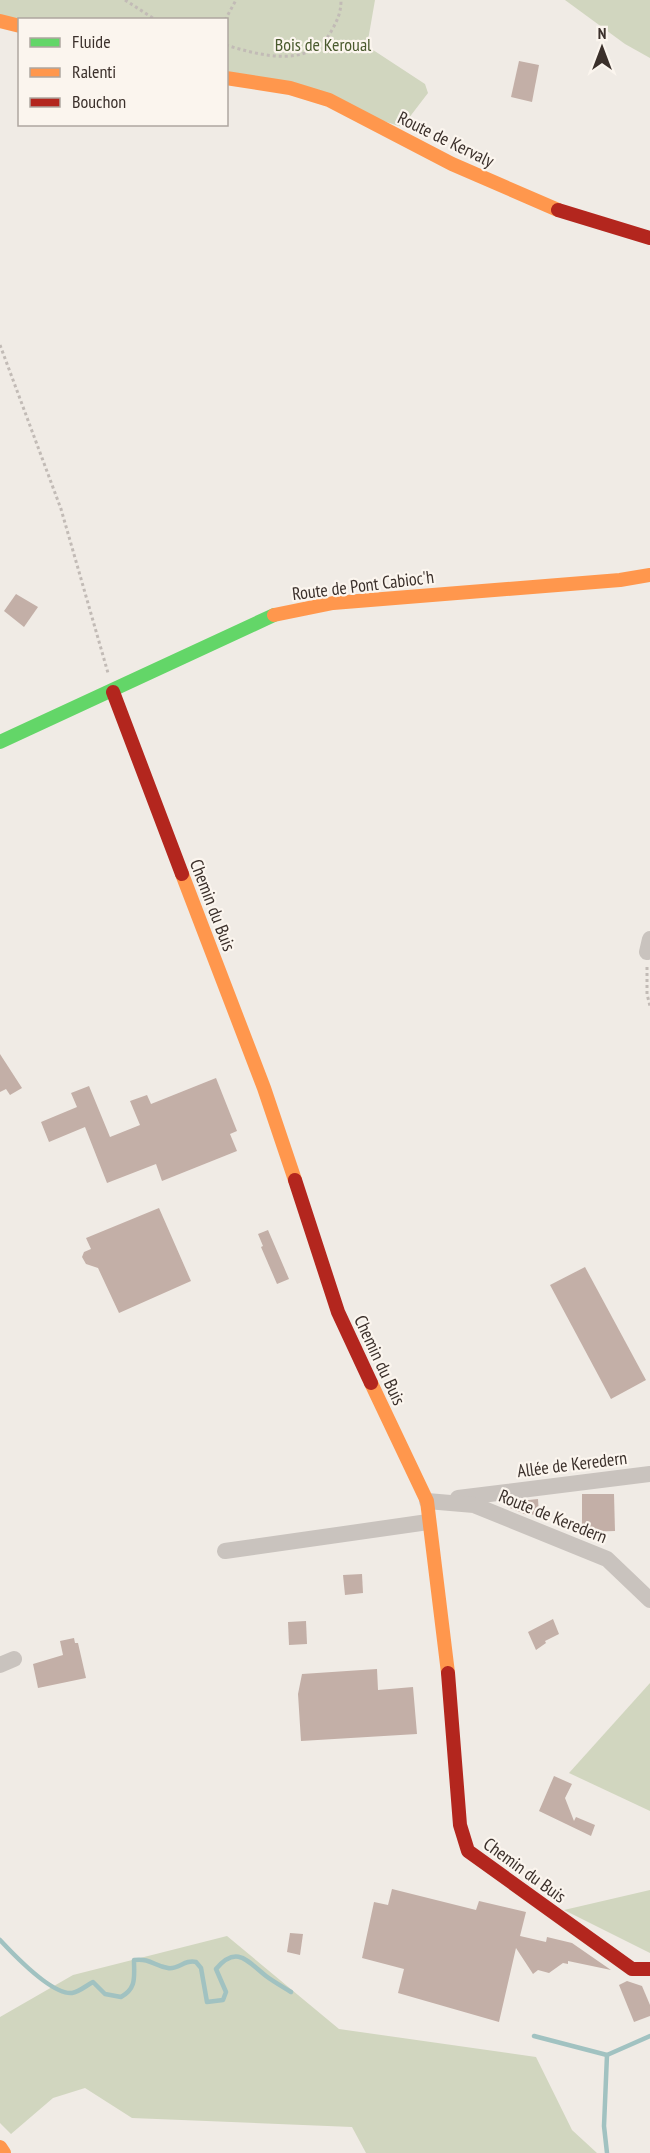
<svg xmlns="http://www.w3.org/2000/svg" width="650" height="2153" font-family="'PT Sans Narrow',sans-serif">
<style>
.green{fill:#d1d6bf}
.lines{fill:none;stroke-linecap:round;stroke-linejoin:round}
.stream{stroke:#a1c2c1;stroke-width:4.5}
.building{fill:#c3afa7}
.path{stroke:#c2bbb6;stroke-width:3;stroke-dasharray:3 3;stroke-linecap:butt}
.street{stroke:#c9c3be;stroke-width:16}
.fast{stroke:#63d668;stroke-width:14}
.slow{stroke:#ff974d;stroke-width:14}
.jam{stroke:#b3261e;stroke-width:14}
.labels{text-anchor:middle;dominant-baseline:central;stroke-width:4.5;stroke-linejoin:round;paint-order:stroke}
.park-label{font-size:18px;fill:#4a5a2e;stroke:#fbf5ee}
.street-label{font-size:18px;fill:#3b302b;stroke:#fbf5ee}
</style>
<rect width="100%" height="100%" fill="#f0ebe5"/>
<g class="green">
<path d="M0,0h375l-8,46 58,38 3,9 -26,34 -175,-56 -1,-51h-206l-20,-4z"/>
<path d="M565,0h85v58l-25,-14z"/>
<path d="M650,1683v128l-81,-38z"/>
<path d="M650,1890v63l-86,-43z"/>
<path d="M227,1936l112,93 197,28 36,73 25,23h-231l-14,-26 -220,-9 -47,-30 -32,10 -42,36 -11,-11v-106l73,-42z"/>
</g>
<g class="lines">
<g class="stream">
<path d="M0,1940c14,15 52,55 72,53 7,-1 15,-8 21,-11l12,12 16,3c16,-9 13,-20 13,-37 17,-2 20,6 34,8 10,2 17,-9 28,-6l5,6 6,34 16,-2 3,-8 -10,-23c21,-25 32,-7 50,7 8,6 17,11 25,16"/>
<path d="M534,2036l73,19 43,-19"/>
<path d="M607,2055l-3,71 3,27"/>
</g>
</g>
<g class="building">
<path d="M519,61l20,4 -7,37 -21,-5z"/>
<path d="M16,594l22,13 -14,20 -20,-16z"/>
<path d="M0,1054l22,34 -12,7 -4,-6 -6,3z"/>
<path d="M216,1078l21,53 -7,3 7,17 -75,30 -6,-17 -49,19 -22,-56 -36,15 -8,-20 36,-15 -6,-14 18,-7 21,51 30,-12 -10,-24 17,-6 4,9z"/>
<path d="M159,1208l32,73 -72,32 -21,-45 -12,-4 -4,-7 2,-5 7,-3 -5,-11z"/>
<path d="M268,1230l21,49 -12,5 -16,-37 2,-1 -5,-12z"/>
<path d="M585,1267l61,113 -35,19 -61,-114z"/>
<path d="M582,1494h32l1,37 -33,1z"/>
<path d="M538,1499l1,15 -12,1 -17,-7v-6z"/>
<path d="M362,1574l1,19 -18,2 -2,-20z"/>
<path d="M553,1619l6,15 -14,7 1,2 -10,7 -8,-18z"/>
<path d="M306,1621l1,23 -18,1 -1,-23z"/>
<path d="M74,1638l1,5h3l8,35 -48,10 -5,-24 30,-9 -3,-14z"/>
<path d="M377,1669l1,21 35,-3 4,47 -116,7 -3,-47 4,-20z"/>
<path d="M554,1776l18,8 -7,14 9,23 2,-4 19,8 -4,11 -52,-25z"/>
<path d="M392,1889l84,21 3,-9 47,11 -6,24 26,6 1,-5 25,6 39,27 -43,-9v3l-5,-1 -14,10 -11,-3 -5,4 -17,-26 -17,74 -101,-29 6,-24 -42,-11 12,-56 14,3z"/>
<path d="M290,1933l13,1 -3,21 -13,-3z"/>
<path d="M627,1981l15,5 8,19v11l-16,6 -15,-37z"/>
</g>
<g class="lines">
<g class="path">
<path d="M125,0l31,20"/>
<path d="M225,20l11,-20"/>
<path d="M226,45c35,11 85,24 106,-15 6,-11 9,-18 9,-30"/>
<path d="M0,345l61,164 47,164"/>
<path d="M647,967v27l3,12"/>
</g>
<g class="street">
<path d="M647,952l3,-13"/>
<path d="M458,1498l192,-24"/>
<path d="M427,1501l47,4 133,54 43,41"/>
<path d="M225,1551l203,-29"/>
<path d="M0,1665l14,-6"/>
</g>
<path class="fast" d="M0,742l274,-127"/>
<g class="slow">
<path d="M0,21l20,5"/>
<path d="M226,78l64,10 39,12 123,64 106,46"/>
<path d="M274,615l59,-12 287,-23 30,-5"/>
<path d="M182,874l82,214 31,92"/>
<path d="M371,1383l56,118 21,172"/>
<path d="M0,2147l4,6"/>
</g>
<g class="jam">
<path d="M558,210l92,28"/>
<path d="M113,692l69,182"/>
<path d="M295,1180l43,132 33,71"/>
<path d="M448,1673l12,152 8,26 164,118h18"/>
</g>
</g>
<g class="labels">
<g class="park-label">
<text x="323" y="44">Bois de Keroual</text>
</g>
<g class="street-label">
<text transform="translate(446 139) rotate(26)">Route de Kervaly</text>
<text transform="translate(363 585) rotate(-7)">Route de Pont Cabioc'h</text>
<text transform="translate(213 905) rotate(69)">Chemin du Buis</text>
<text transform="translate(380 1360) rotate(65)">Chemin du Buis</text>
<text transform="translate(572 1464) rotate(-7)">Allée de Keredern</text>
<text transform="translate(553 1516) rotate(22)">Route de Keredern</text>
<text transform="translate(525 1870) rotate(36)">Chemin du Buis</text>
</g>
</g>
<rect x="18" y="18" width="210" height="108" fill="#fbf5ee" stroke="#aea6a0" stroke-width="1.5"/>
<rect x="30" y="38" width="30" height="9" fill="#63d668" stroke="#aea6a0" stroke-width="1.5"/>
<text x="72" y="48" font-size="18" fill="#3b302b">Fluide</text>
<rect x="30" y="68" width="30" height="9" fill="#ff974d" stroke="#aea6a0" stroke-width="1.5"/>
<text x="72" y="78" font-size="18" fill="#3b302b">Ralenti</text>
<rect x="30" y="98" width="30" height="9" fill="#b3261e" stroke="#aea6a0" stroke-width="1.5"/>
<text x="72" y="108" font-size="18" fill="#3b302b">Bouchon</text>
<g transform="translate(602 48)" stroke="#fbf5ee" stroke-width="4.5" paint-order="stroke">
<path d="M0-4.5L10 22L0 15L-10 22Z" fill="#3b302b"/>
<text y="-9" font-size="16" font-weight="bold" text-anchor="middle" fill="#3b302b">N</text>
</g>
</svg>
